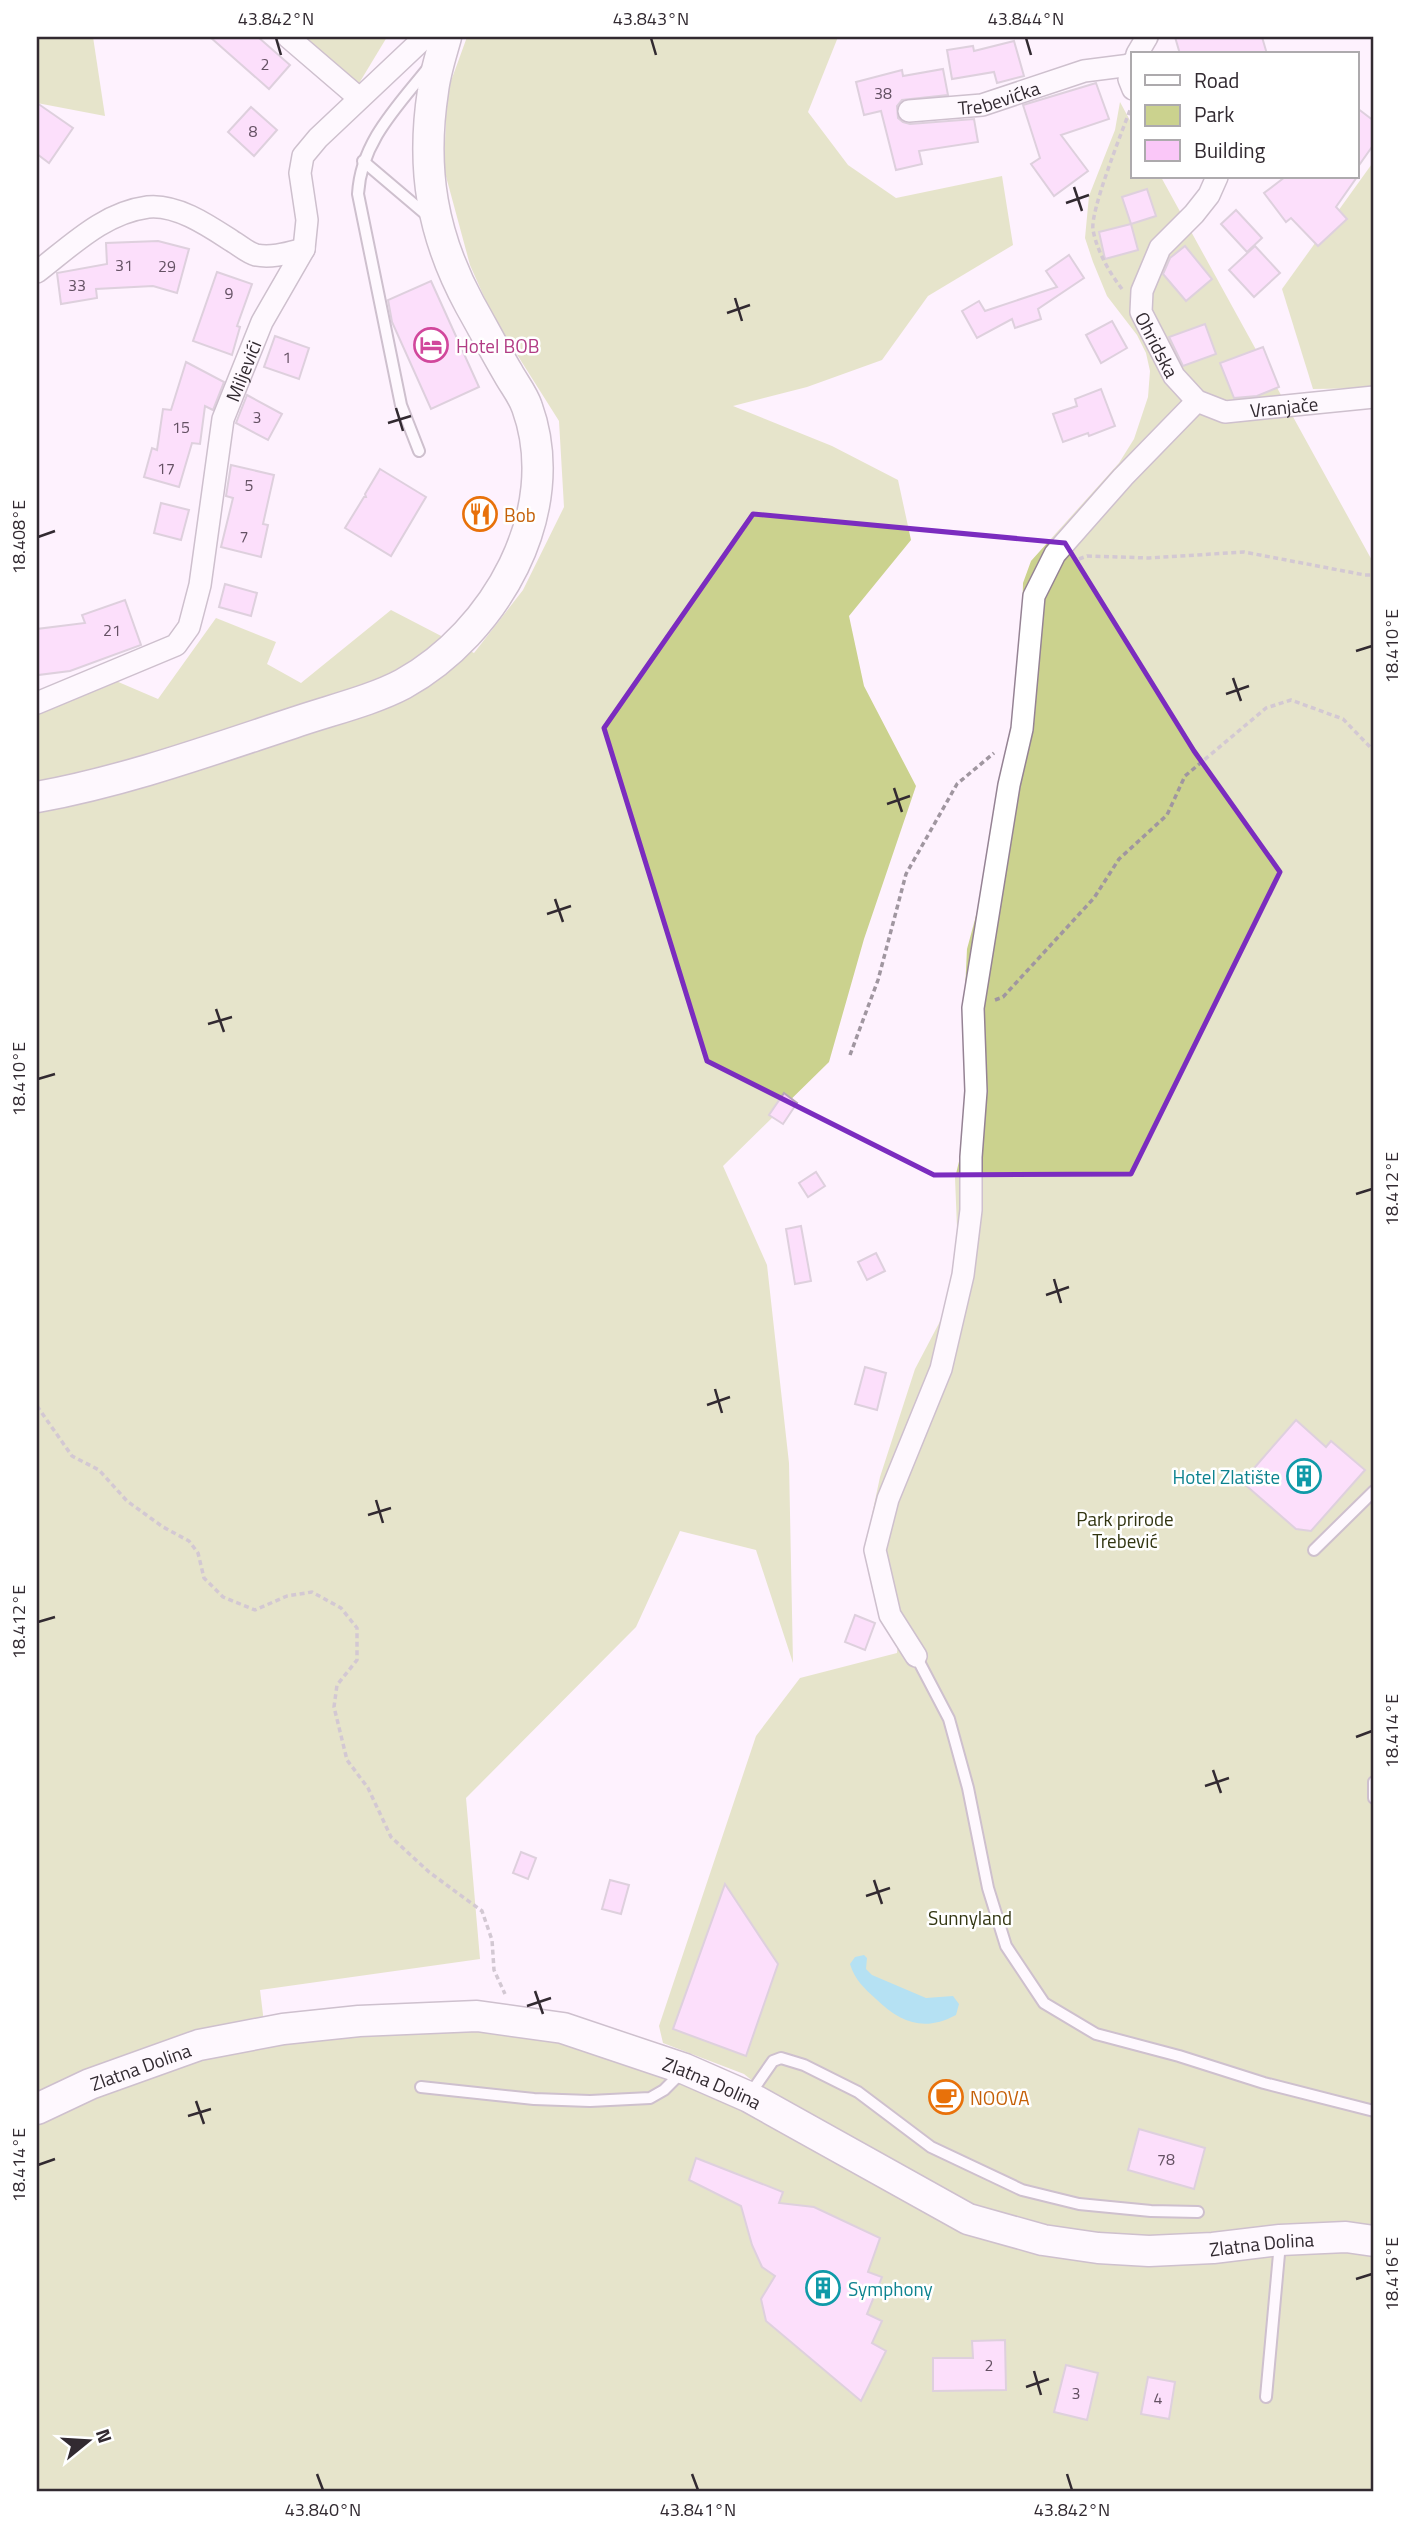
<svg xmlns="http://www.w3.org/2000/svg" width="1411" height="2529" font-family="'Titillium Web',sans-serif">
<style>
.green{fill:#cbd28e}
.water{fill:#5dcde7}
.building{fill:#fac7f8;stroke:#b8a6b7;stroke-width:2}
.lines{fill:none;stroke-linecap:round;stroke-linejoin:round}
.service-casing{stroke:#958394;stroke-width:14}
.minor-casing{stroke:#958394;stroke-width:24}
.secondary-casing{stroke:#958394;stroke-width:33}
.path{stroke:#a096a0;stroke-width:3.5;stroke-dasharray:5 3.5;stroke-linecap:butt}
.service{stroke:#fff;stroke-width:10}
.minor{stroke:#fff;stroke-width:21}
.secondary{stroke:#fff;stroke-width:30}
.marked{fill:none;stroke:#7b2cbf;stroke-width:5;stroke-linejoin:round}
.ticks{fill:none;stroke:#322a31;stroke-width:2.5}
.labels{text-anchor:middle;dominant-baseline:central;stroke-width:5;stroke-linejoin:round;paint-order:stroke}
.number-label{font-size:16px;fill:#645163}
.street-label{font-size:19px;fill:#322a31;stroke:#fff}
.hotel-label{font-size:19px;fill:#b23c85;stroke:#fff;text-anchor:start}
.food-label{font-size:19px;fill:#c56008;stroke:#fff;text-anchor:start}
.culture-label{font-size:19px;fill:#0d838f;stroke:#fff;text-anchor:end}
.park-label{font-size:19px;fill:#323511;stroke:#fff}
.neatline{fill:none;stroke:#322a31;stroke-width:2.5}
.ticks-label{font-size:18px;text-anchor:middle;fill:#322a31}
</style>
<rect width="100%" height="100%" fill="#fef2fe"/>
<g class="green">
<path d="M37,37h56l12,79 -68,-13z"/>
<path d="M301,37h86l-29,48z"/>
<path d="M467,37h371l-30,75 40,53 48,33 106,-22 11,69 -85,51 -46,64 -75,27 -74,19 99,40 66,34 13,60 -62,76 15,70 52,100 -52,153 -35,123 -106,104 44,99 22,198 4,200 -37,-113 -76,-19 -44,96 -170,171 14,161 -220,31 5,41 47,-8 254,9 219,75 -41,-33 -81,-31 -4,-17 97,-290 44,-58 97,-25 2,-19 -27,-85 -2,-25 10,-47 35,-108 32,-61 11,-56 -3,-74 14,-58 -6,-86 4,-85 17,-63 27,-134 10,-95 2,-74 8,-22 88,-98 15,-24 14,-42 2,-26 -4,-18 -9,-18 -30,-39 -14,-34 -8,-24 4,-42 26,-66 5,-28 13,24v51h28l213,387v1928h-1337v-1792l65,-25 56,24 58,-81 60,24 -9,22 34,19 90,-73 83,43 49,-63 41,-83 -5,-86 -67,-106 -22,-50 -26,-96 3,-77z"/>
<path d="M1374,161v227l-61,1 -31,-100z"/>
</g>
<path class="water" d="M864,1955l3,3 -1,11 6,6 54,23 27,-2 6,8 -3,11c-32,17 -55,8 -80,-16 -12,-11 -21,-19 -26,-35l5,-7z"/>
<g class="building">
<path d="M210,37h48l32,28 -21,24z"/>
<path d="M1175,37h87l5,17h-87z"/>
<path d="M1014,41l10,35 -27,7 -3,-11 -42,7 -5,-29 26,-4 1,5z"/>
<path d="M943,69l5,26 -46,5 -5,6 1,12 5,4 7,2 64,-5 4,23 -59,9 3,13 -26,6 -15,-59 -17,4 -8,-33 46,-12 1,6z"/>
<path d="M1096,83l13,36 -48,16 27,36 -34,25 -23,-32 9,-6 -17,-53z"/>
<path d="M37,103l36,25 -24,35 -12,-9z"/>
<path d="M251,107l26,23 -23,26 -26,-24z"/>
<path d="M1357,108l17,13v23l-17,24z"/>
<path d="M1285,177h72l-21,30 11,12 -29,27 -27,-28 -5,4 -22,-29z"/>
<path d="M1147,189l9,27 -25,8 -9,-27z"/>
<path d="M1236,210l26,28 -15,14 -26,-28z"/>
<path d="M1131,224l7,26 -33,9 -6,-27z"/>
<path d="M158,241l31,8 -12,44 -24,-7 -57,3 1,9 -36,6 -4,-31 50,-9 -1,-21z"/>
<path d="M1185,246l27,33 -26,22 -23,-27 7,-16z"/>
<path d="M1255,246l25,27 -26,24 -25,-27z"/>
<path d="M1069,255l15,23 -46,31 3,10 -26,9 -3,-9 -35,19 -15,-27 17,-10 6,10 72,-24 -11,-16z"/>
<path d="M217,272l35,12 -15,42 3,1 -8,28 -39,-14z"/>
<path d="M431,281l48,106 -48,22 -39,-87 -4,-22z"/>
<path d="M1112,321l15,27 -26,15 -15,-28z"/>
<path d="M1205,324l11,30 -33,12 -14,-29z"/>
<path d="M275,336l34,12 -10,31 -35,-12z"/>
<path d="M1263,347l16,40 -22,9 -23,2 -14,-35z"/>
<path d="M186,362l38,20 -11,28 -8,-4 -5,38 -8,-1 -13,44 -35,-10 8,-29 5,2 6,-41 8,1z"/>
<path d="M1101,389l14,37 -26,10 -1,-3 -25,9 -10,-28 24,-8 -2,-7z"/>
<path d="M247,395l35,19 -14,26 -32,-17z"/>
<path d="M231,465l43,10 -11,49 5,1 -7,32 -40,-10 12,-49 -7,-2z"/>
<path d="M380,469l46,28 -35,59 -46,-28 19,-31h2l-1,-3z"/>
<path d="M161,503l28,7 -8,30 -27,-7z"/>
<path d="M225,584l32,9 -6,23 -32,-9z"/>
<path d="M125,600l16,45 -71,26 -32,4 -1,-46 48,-6 -3,-8z"/>
<path d="M784,1093l13,10 -14,21 -14,-9z"/>
<path d="M816,1172l9,14 -17,11 -9,-14z"/>
<path d="M801,1226l10,55 -16,3 -9,-55z"/>
<path d="M876,1253l9,18 -18,9 -9,-18z"/>
<path d="M865,1367l21,6 -9,37 -22,-6z"/>
<path d="M1296,1420l30,27 5,-6 34,29 -54,61 -15,-2 -54,-47z"/>
<path d="M855,1615l20,8 -10,27 -20,-8z"/>
<path d="M521,1852l15,6 -8,21 -15,-6z"/>
<path d="M610,1880l19,5 -8,29 -19,-5z"/>
<path d="M725,1884l53,80 -32,92 -73,-27z"/>
<path d="M1139,2129l66,19 -11,41 -66,-19z"/>
<path d="M696,2158l87,34 -4,11 35,4 66,31 -12,34 14,5 -15,37 15,7 -10,22 14,8 -25,50 -95,-80 -5,-22 14,-23 -13,-9 -10,-22 -11,-39 -52,-26z"/>
<path d="M1005,2340l1,50 -73,1v-33h40l-1,-17z"/>
<path d="M1066,2365l32,8 -11,47 -33,-8z"/>
<path d="M1148,2377l27,5 -6,37 -28,-5z"/>
</g>
<g class="lines">
<g class="service-casing">
<g id="service">
<path d="M363,161l66,56"/>
<path d="M419,451l-18,-46 -43,-211c3,-52 39,-87 70,-126"/>
<path d="M1314,1550l60,-59"/>
<path d="M916,1656l33,63 19,69 20,100 18,58 38,57 52,31 83,22 85,27 110,28"/>
<path d="M1374,1782v16"/>
<path d="M421,2087l113,12 56,2 60,-3 14,-8 19,-19"/>
<path d="M750,2094l23,-33 8,-3 23,7 54,27 73,55 91,43 57,14 72,7 47,1"/>
<path d="M1266,2397l14,-154"/>
</g>
</g>
<g class="minor-casing">
<g id="minor">
<path d="M288,37l71,61"/>
<path d="M1137,54l10,-17"/>
<path d="M1133,62l-4,17 4,10"/>
<path id="s1" d="M909,111l73,-6 102,-34 47,-6"/>
<path id="s2" d="M1217,177l-8,18 -15,19 -34,34 -18,43 -1,21 33,64 23,25 28,11 149,-15"/>
<path d="M37,272c34,-26 66,-59 111,-65 29,-3 61,19 84,34 7,4 16,12 24,14 16,3 32,-2 48,-6"/>
<path id="s3" d="M37,703l139,-58 13,-18 11,-42 23,-166 39,-97 42,-73 3,-29 -7,-47 3,-17 15,-18 107,-101"/>
<path d="M916,1656l-26,-41 -15,-65 13,-51 53,-130 22,-94 8,-65v-53l5,-66 -3,-83 36,-223 13,-56 12,-133 21,-42 68,-77 74,-76"/>
</g>
</g>
<g class="secondary-casing">
<g id="secondary">
<path d="M37,797c88,-16 171,-46 256,-74 34,-12 78,-22 110,-39 92,-51 162,-172 124,-277 -4,-12 -13,-23 -19,-34 -13,-22 -25,-45 -38,-68 -38,-70 -49,-136 -37,-214 2,-18 8,-36 13,-54"/>
<path id="s4" d="M37,2109l53,-25 109,-39 84,-16 76,-8 118,-5 86,12 122,41 64,28 219,122 75,21 55,8 51,3 64,-3 67,-8 66,-3 28,4"/>
</g>
</g>
<g class="path">
<path d="M1122,289c-13,-17 -25,-38 -29,-59 -3,-19 29,-98 37,-120"/>
<path d="M1079,559l8,-3 62,2 95,-6 121,23h9"/>
<path d="M995,1000l8,-3 91,-99 25,-39 48,-44 18,-39 81,-68 25,-8 52,19 31,32"/>
<path d="M850,1055l28,-75 28,-106 51,-90 37,-31"/>
<path d="M37,1406l35,50 27,14 28,31 36,26 26,14 9,12 6,25 19,19 32,13 32,-14 25,-4 29,16 16,20v32l-20,25 -3,22 13,53 21,28 23,49 38,35 53,39 10,29 2,30 11,24"/>
</g>
<use href="#service" class="service"/>
<use href="#minor" class="minor"/>
<use href="#secondary" class="secondary"/>
</g>
<path d="M0 0H1411V2529H0ZM753,514l312,29 129,208 86,121 -149,302 -197,1 -227,-114 -103,-333z" fill="#fef2fe" fill-opacity=".55" fill-rule="evenodd"/>
<path class="marked" d="M753,514l312,29 129,208 86,121 -149,302 -197,1 -227,-114 -103,-333z"/>
<path class="ticks" d="M276,38l5,17M651,38l5,17M1026,38l5,17M1074,187l8,24M1066,203l23,-8M735,298l7,23M727,313l23,-8M396,408l7,23M388,423l23,-7M38,537l17,-6M1356,651l16,-5M1233,678l8,23M1226,694l23,-8M894,788l8,24M887,804l23,-8M555,899l8,23M547,914l24,-8M216,1009l8,23M208,1024l24,-7M38,1079l17,-5M1356,1194l16,-5M1054,1279l7,24M1046,1295l23,-8M715,1389l7,24M707,1405l23,-8M376,1500l7,23M368,1515l23,-7M38,1622l17,-5M1356,1737l16,-6M1213,1770l8,23M1205,1786l24,-8M874,1880l8,24M866,1896l24,-8M535,1991l8,23M527,2006l24,-8M196,2101l8,23M188,2116l23,-7M38,2165l17,-6M1356,2279l16,-5M1034,2371l7,24M1026,2387l23,-8M317,2474l6,16M692,2474l6,16M1067,2474l5,16"/>
<defs>
<g id="hotel-ring" transform="scale(1.75)"><circle r="9.5" fill="#fff" stroke="#d1479c" stroke-width="1.5"/><path d="M-6-4.5h1.5V1H6V5H4.5V3h-9V5H-6ZM-4 0a1.8 1.8 0 1 1 3.6 0ZM.5 0V-2.5h3Q6-2.5 6 0Z" fill="#d1479c"/></g>
<g id="restaurant-ring" transform="scale(1.75)"><circle r="9.5" fill="#fff" stroke="#e8710a" stroke-width="1.5"/><path d="M-5-6h1v4h1v-4h1v4h1v-4h1v5L-1.5 .5V6h-2V.5L-5-1ZM5-6V6H3V1.5H1.5Q1.5-4 5-6Z" fill="#e8710a"/></g>
<g id="building-ring" transform="scale(1.75)"><circle r="9.5" fill="#fff" stroke="#0f9aa8" stroke-width="1.5"/><path d="M-4-6H4V6H1V3H-1V6H-4ZM-2.5-4.3h1.7v1.8h-1.7ZM.8-4.3h1.7v1.8H.8ZM-2.5-1h1.7V.8h-1.7ZM.8-1h1.7V.8H.8Z" fill="#0f9aa8"/></g>
<g id="cafe-ring" transform="scale(1.75)"><circle r="9.5" fill="#fff" stroke="#e8710a" stroke-width="1.5"/><path d="M-5.5-4.5H6V0H3Q3 3.5 0 3.5H-2.5Q-5.5 3.5-5.5 0ZM3-3.2v2h1.7v-2ZM-6 4.5H4V6H-6Z" fill="#e8710a"/></g>
</defs>
<g fill-rule="evenodd">
<use href="#hotel-ring" x="431" y="345"/>
<use href="#restaurant-ring" x="480" y="514"/>
<use href="#building-ring" x="1304" y="1476"/>
<use href="#cafe-ring" x="946" y="2097"/>
<use href="#building-ring" x="823" y="2288"/>
</g>
<g class="labels">
<g class="number-label">
<text x="265" y="64">2</text>
<text x="883" y="93">38</text>
<text x="253" y="131">8</text>
<text x="124" y="265">31</text>
<text x="167" y="266">29</text>
<text x="77" y="285">33</text>
<text x="229" y="293">9</text>
<text x="287" y="357">1</text>
<text x="257" y="417">3</text>
<text x="181" y="427">15</text>
<text x="166" y="468">17</text>
<text x="249" y="485">5</text>
<text x="244" y="536">7</text>
<text x="112" y="630">21</text>
<text x="1166" y="2159">78</text>
<text x="989" y="2365">2</text>
<text x="1076" y="2393">3</text>
<text x="1158" y="2398">4</text>
</g>
<g class="street-label">
<text stroke="none"><textPath href="#s1" startOffset="91">Trebevićka</textPath></text>
<text stroke="none"><textPath href="#s2" startOffset="196">Ohridska</textPath></text>
<text stroke="none"><textPath href="#s3" startOffset="436">Miljevići</textPath></text>
<text stroke="none"><textPath href="#s2" startOffset="355">Vranjače</textPath></text>
<text stroke="none"><textPath href="#s4" startOffset="112">Zlatna Dolina</textPath></text>
<text stroke="none"><textPath href="#s4" startOffset="700">Zlatna Dolina</textPath></text>
<text stroke="none"><textPath href="#s4" startOffset="1288">Zlatna Dolina</textPath></text>
</g>
<g class="hotel-label">
<text x="456" y="345">Hotel BOB</text>
</g>
<g class="food-label">
<text x="504" y="514">Bob</text>
<text x="970" y="2097">NOOVA</text>
</g>
<g class="culture-label">
<text x="1280" y="1476">Hotel Zlatište</text>
<text x="848" y="2288" text-anchor="start">Symphony</text>
</g>
<g class="park-label">
<text x="1125" y="1518">Park prirode<tspan x="1125" dy="22">Trebević</tspan></text>
<text x="970" y="1917">Sunnyland</text>
</g>
</g>
<rect width="1411" height="2529" fill="none" stroke="#ffffff" stroke-width="77"/>
<rect x="1131" y="52" width="228" height="126" fill="#ffffff" stroke="#adaaad" stroke-width="2"/>
<rect x="1145" y="75" width="35" height="10" fill="#ffffff" stroke="#adaaad" stroke-width="2"/>
<text x="1194" y="88" font-size="21" fill="#322a31">Road</text>
<rect x="1145" y="105" width="35" height="21" fill="#cbd28e" stroke="#adaaad" stroke-width="2"/>
<text x="1194" y="122" font-size="21" fill="#322a31">Park</text>
<rect x="1145" y="140" width="35" height="21" fill="#fac7f8" stroke="#adaaad" stroke-width="2"/>
<text x="1194" y="158" font-size="21" fill="#322a31">Building</text>
<g transform="translate(88 2441) rotate(72)" stroke="#ffffff" stroke-width="5" paint-order="stroke">
<path d="M0-5L12 26L0 18L-12 26Z" fill="#322a31"/>
<text y="-10" font-size="19" font-weight="bold" text-anchor="middle" fill="#322a31">N</text>
</g>
<rect x="38" y="38" width="1334" height="2452" class="neatline"/>
<g class="ticks-label">
<text x="276" y="25">43.842°N</text>
<text x="651" y="25">43.843°N</text>
<text x="1026" y="25">43.844°N</text>
<text transform="translate(19 537) rotate(-90)" y="6">18.408°E</text>
<text transform="translate(1392 646) rotate(-90)" y="6">18.410°E</text>
<text transform="translate(19 1079) rotate(-90)" y="6">18.410°E</text>
<text transform="translate(1392 1189) rotate(-90)" y="6">18.412°E</text>
<text transform="translate(19 1622) rotate(-90)" y="6">18.412°E</text>
<text transform="translate(1392 1731) rotate(-90)" y="6">18.414°E</text>
<text transform="translate(19 2165) rotate(-90)" y="6">18.414°E</text>
<text transform="translate(1392 2274) rotate(-90)" y="6">18.416°E</text>
<text x="323" y="2516">43.840°N</text>
<text x="698" y="2516">43.841°N</text>
<text x="1072" y="2516">43.842°N</text>
</g>
</svg>
